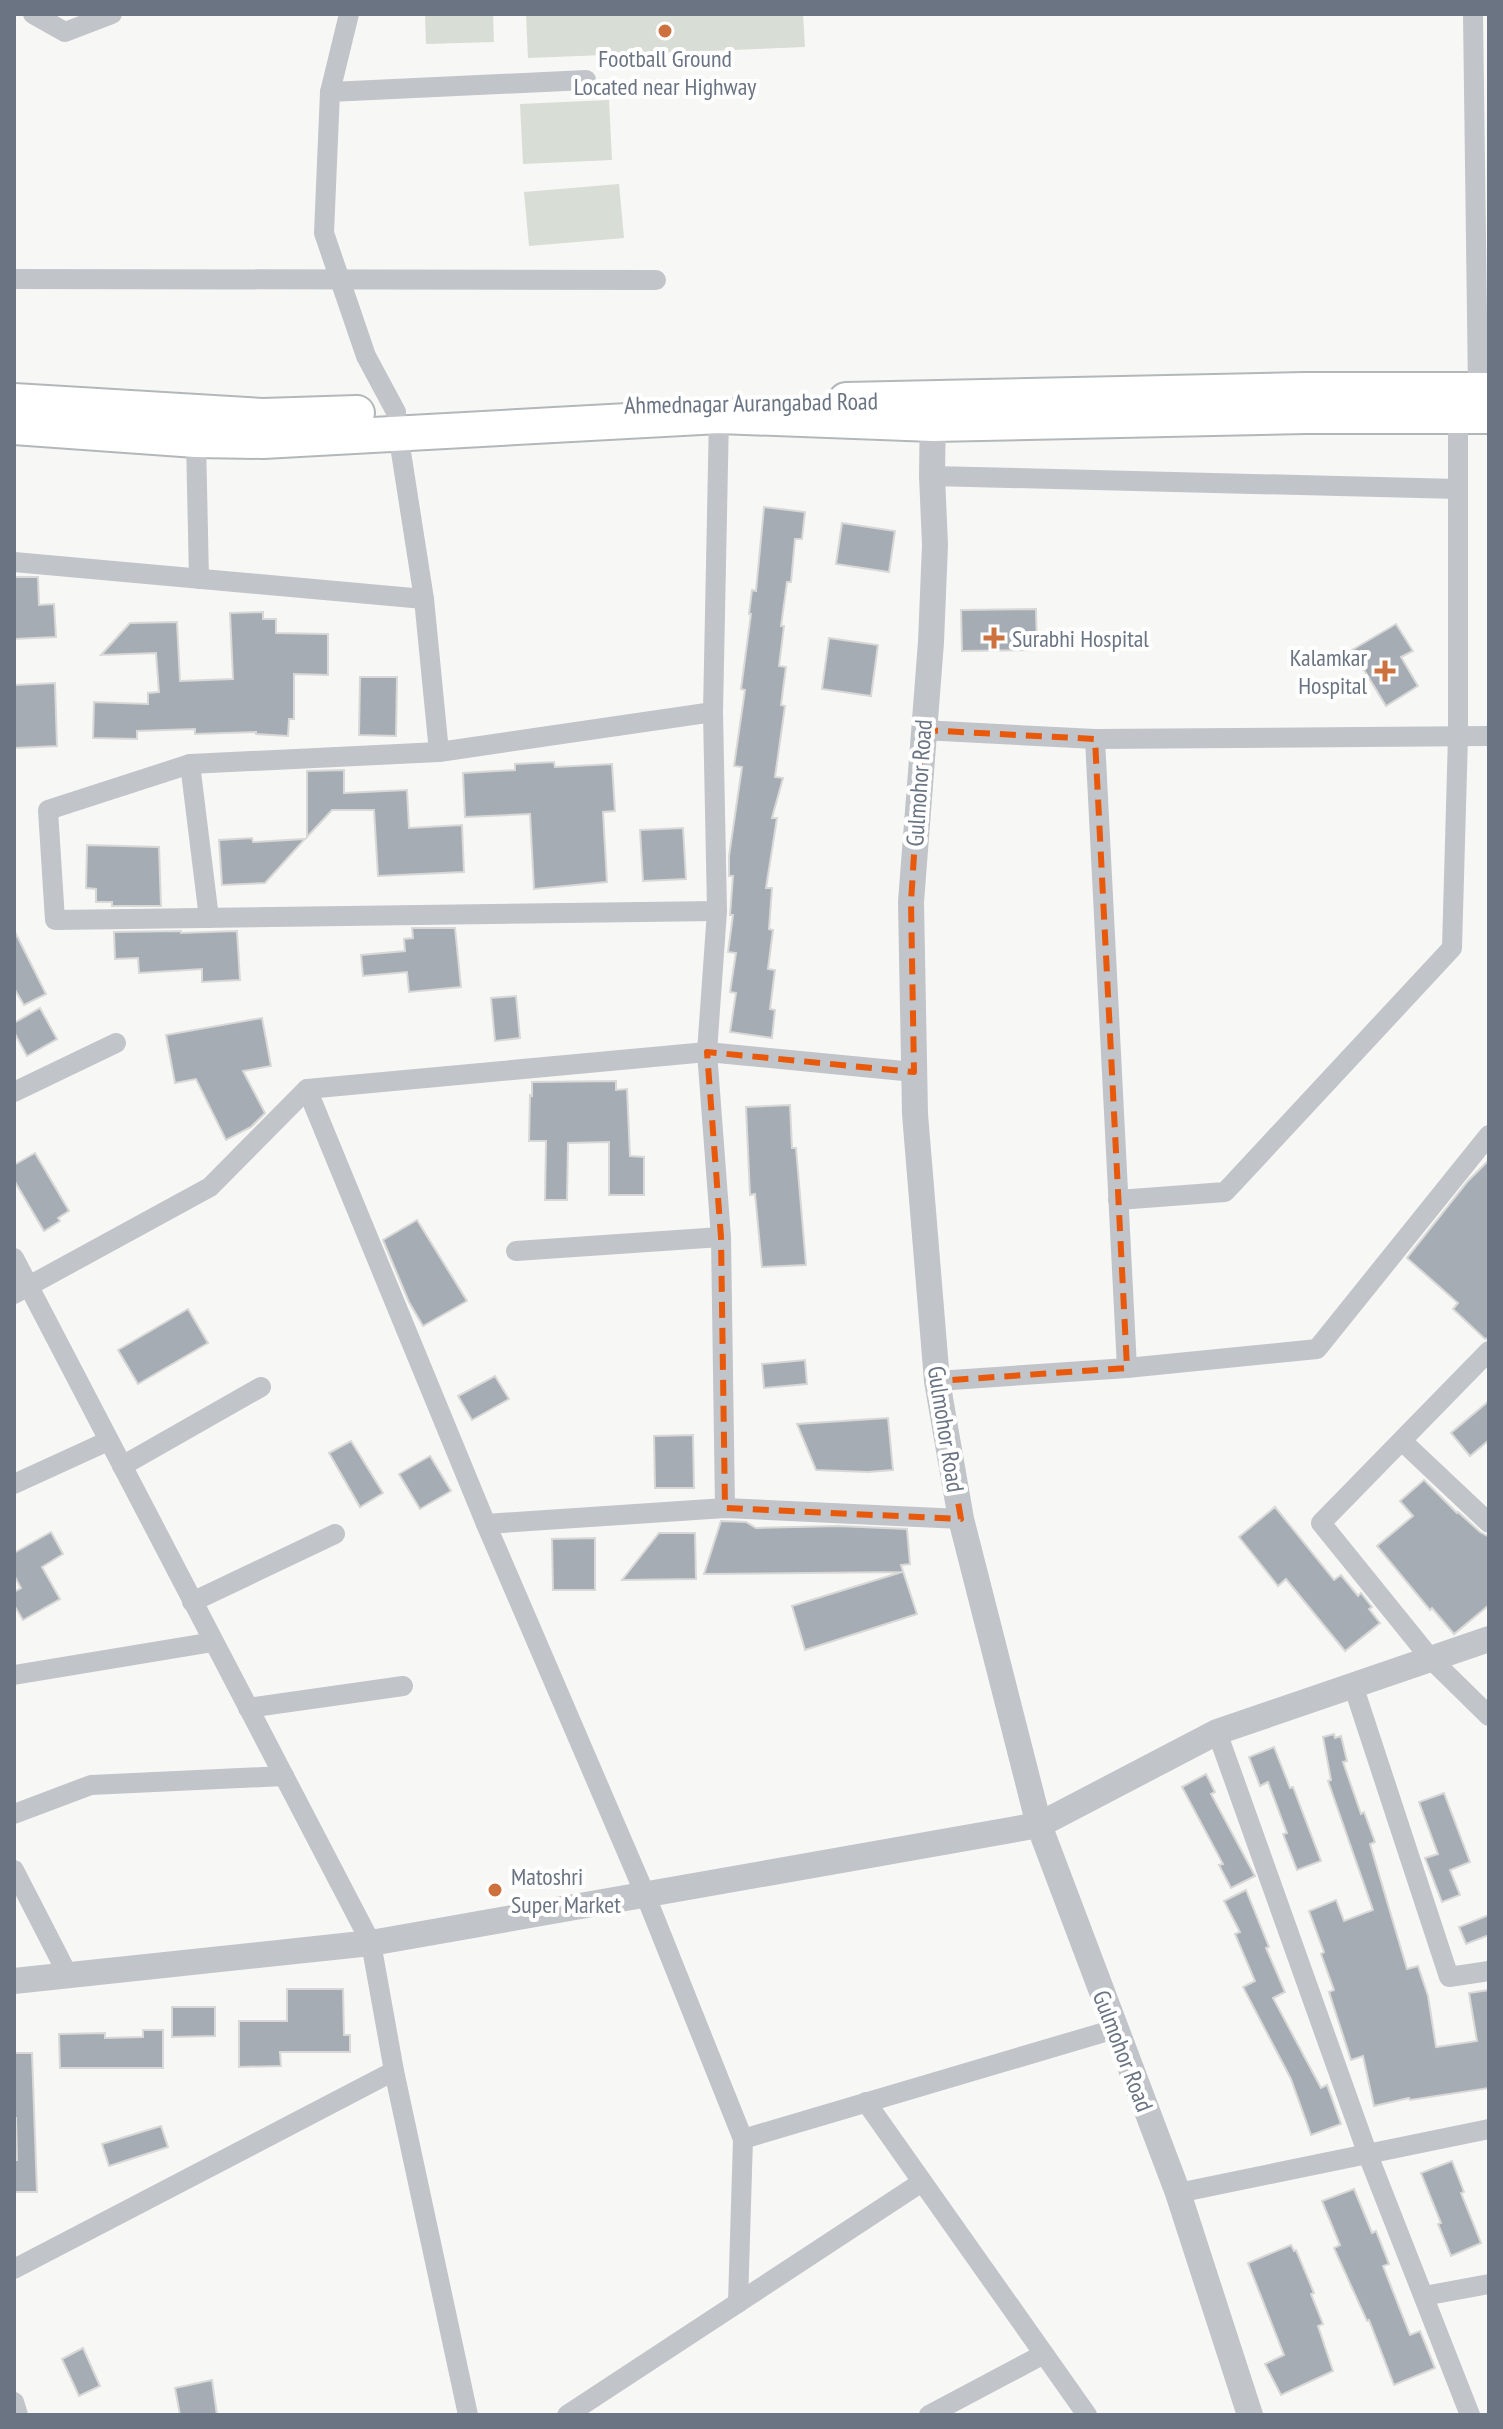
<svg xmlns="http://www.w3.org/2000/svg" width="1503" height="2429" font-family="'PT Sans Narrow',sans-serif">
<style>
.green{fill:#d8ddd6}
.building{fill:#a6acb3;stroke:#d8d9d7;stroke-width:2}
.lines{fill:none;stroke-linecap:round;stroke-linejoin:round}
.trunk-casing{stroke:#b4b7ba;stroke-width:38}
.minor{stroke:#c1c4c8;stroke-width:20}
.tertiary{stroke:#c1c4c8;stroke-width:26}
.trunk{stroke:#fff;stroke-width:34}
.marked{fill:none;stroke:#e8590c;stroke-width:6;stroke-dasharray:16 10;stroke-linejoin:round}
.poi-dot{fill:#cd723e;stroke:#fff;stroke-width:3}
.labels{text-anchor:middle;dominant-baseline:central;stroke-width:8;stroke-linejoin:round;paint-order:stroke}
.poi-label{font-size:24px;fill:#6a7482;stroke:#fff;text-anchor:start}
.street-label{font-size:24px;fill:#6a7482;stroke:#fff}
</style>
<rect width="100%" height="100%" fill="#f7f7f5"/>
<g class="green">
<path d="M425,14h68l1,28 -68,2z"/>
<path d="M526,14h277l2,33 -277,11z"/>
<path d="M609,100l3,60 -89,4 -3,-60z"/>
<path d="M619,184l5,54 -95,8 -5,-54z"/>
</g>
<g class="building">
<path d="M764,507l41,5 -3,27h-7l-4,43h-4l-6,44h3l-5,40 7,1 -5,38 4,1 -10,71 8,1 -11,40h5l-11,70h6l-3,41 4,1 -5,39 7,1 -5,39 5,1 -3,28 -42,-6 6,-39 -6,-1 6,-39 -8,-1 5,-37h-3l3,-39h-4v-20l13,-89 -8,-1 11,-76 -4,-1 10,-75h-2l3,-24 4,1z"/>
<path d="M842,523l53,8 -6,41 -53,-8z"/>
<path d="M14,577h24l1,28 15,-1 2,33 -42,2z"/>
<path d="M1036,609l1,41 -75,1 -1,-41z"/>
<path d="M263,612v7h13v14l52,1v41l-34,-1v45h-5l-1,17 -32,-2v-2l-61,2v-5l-58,2v8l-44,-1 1,-36 54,2v-11l11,-1 -3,-39 -55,2 29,-32 47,-1 3,59 53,-2 -3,-66z"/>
<path d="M1396,624l17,27 -12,6 17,29 -32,20 -34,-56z"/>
<path d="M829,638l49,7 -7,51 -49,-7z"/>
<path d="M360,677h37l-1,59 -37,-1z"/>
<path d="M55,683l2,63 -43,2v-63z"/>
<path d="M554,762l1,5 57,-3 3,47 -12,1 4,70 -73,7 -4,-75 -65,3 -2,-44 52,-3v-6z"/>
<path d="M344,770v23l63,-3 2,38 53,-3 2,47 -86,4 -4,-66h-42l-25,27v-66z"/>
<path d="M683,828l3,51 -43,2 -3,-51z"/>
<path d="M252,838l1,4 52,-3 -40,44 -43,2 -3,-45z"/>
<path d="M87,845l72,2 2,59h-49v-4h-16v-13l-10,-1z"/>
<path d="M412,928h43l6,59 -52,5 -2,-20 -44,4 -2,-21 44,-4 -1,-12 9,-1z"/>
<path d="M14,930l32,64 -22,11 -10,-17z"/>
<path d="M181,931v2l56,-2 3,49 -38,2v-13l-63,4 -1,-15 -23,1 -1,-27z"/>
<path d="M516,996l4,42 -25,3 -4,-43z"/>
<path d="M40,1008l17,31 -30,17 -13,-24v-9z"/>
<path d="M262,1018l9,48 -28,5 22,42 -14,14 -25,13 -30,-61 -21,4 -9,-48z"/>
<path d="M616,1081v9l11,-1 3,67 14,1v38h-35v-53l-41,1 -1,57h-22l1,-59h-17l1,-46 2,1v-14z"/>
<path d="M790,1105l2,43h4l10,117 -44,2 -7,-73 -5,1 -4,-88z"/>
<path d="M35,1153l34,58 -11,7 2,3 -16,10 -30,-51v-15z"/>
<path d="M1489,1160v178l-4,1 -32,-30 5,-6 -51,-45 61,-77z"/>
<path d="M417,1220l50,81 -44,25 -14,-24 -26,-62z"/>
<path d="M188,1309l20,34 -70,41 -20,-34z"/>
<path d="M805,1360l2,24 -43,4 -2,-24z"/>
<path d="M495,1376l14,23 -37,21 -14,-24z"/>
<path d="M1489,1401v39l-19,16 -19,-23z"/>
<path d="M888,1418l5,52 -25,2 -52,-2 -19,-46z"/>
<path d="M693,1435l1,53h-39l-1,-52z"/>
<path d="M351,1441l32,52 -23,14 -31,-54z"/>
<path d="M430,1456l21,35 -31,18 -21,-35z"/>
<path d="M1424,1480l33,33 1,-1 22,20 9,5v68l-35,29 -22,-26 -2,2 -53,-64 36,-30 -13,-15z"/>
<path d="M1275,1507l59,73 7,-5 17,21 3,-3 11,14 -3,2 11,14 -35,28 -59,-72 -8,7 -39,-49z"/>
<path d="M721,1521l25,1 10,6 82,-2 69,3 3,35 -9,1 16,49 -112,36 -13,-44 110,-34 -198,2z"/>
<path d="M51,1532l12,22 -21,13 18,32 -37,21 -9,-15v-13l7,-4 -7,-13v-22z"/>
<path d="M659,1533h36l1,46 -74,1z"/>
<path d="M595,1538v52h-42l-1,-51z"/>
<path d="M1334,1734l1,4 6,-2 6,25 -4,1 18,52 3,-2 11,30 -5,2 37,125 11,-3 10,30 8,51 41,-6 -8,-48 20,-3v98l-79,12 -1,-2 -35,8 -11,-50 -12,4 -22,-68 5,-2 -13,-36 3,-2 -15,-41 27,-11 8,21 29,-11 -45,-129 3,-1 -8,-43z"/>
<path d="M1274,1747l16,41 3,-1 28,74 -24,9 -14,-36 4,-1 -19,-51 -8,4 -11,-29z"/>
<path d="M1206,1774l9,18 -4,2 44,82 -24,12 -12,-23 4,-1 -41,-77z"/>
<path d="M1444,1793l26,69 -20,8 10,25 -18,7 -17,-44 13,-4 -19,-52z"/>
<path d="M1246,1890l23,57 -3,1 19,44 -12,6 48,90 6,-3 14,39 -30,11 -20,-56 -48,-92 12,-6 -20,-47 5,-2 -16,-31z"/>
<path d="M1489,1915v20l-23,9 -7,-17z"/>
<path d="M287,1989h56l1,46h6v17h-70l1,14 -42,1v-46h48z"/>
<path d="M172,2007h43v29l-43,1z"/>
<path d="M143,2030h20v38h-103l-1,-34 46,-1v5l38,-1z"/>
<path d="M14,2053h18l5,139h-23v-32h3l-1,-42h-2z"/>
<path d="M161,2126l7,21 -59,19 -7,-22z"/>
<path d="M1452,2161l12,31 -3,1 20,50 -30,13 -13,-32 3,-1 -20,-50z"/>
<path d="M1354,2189l18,44 4,-2 13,33 -6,2 27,69 10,-4 15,37 -41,17 -25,-65 -2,1 -33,-73 6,-3 -18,-44z"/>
<path d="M1291,2245l3,6 2,-1 18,43 -3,1 12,30 -5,2 15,45 -52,24 -16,-31 19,-9 -36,-92z"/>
<path d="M83,2348l17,38 -21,10 -17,-37z"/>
<path d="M212,2380l5,35h-37l-5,-27z"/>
</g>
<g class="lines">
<g class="trunk-casing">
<g id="trunk">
<path d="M846,400l458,-10h185"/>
<path d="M14,401l249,15 94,-3"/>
<path d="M14,427l182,13 67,1 456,-25 214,8 372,-8h184"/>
</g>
</g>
<g class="minor">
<path d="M33,14l32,18 47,-18"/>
<path d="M349,14l-19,78 -6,141 42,123 30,56"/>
<path d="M1473,14l5,376"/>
<path d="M330,92l256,-12"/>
<path d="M14,279l642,1"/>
<path d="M719,416l-6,296 4,199 -10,141 14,185 4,271"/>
<path d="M398,433l26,166 15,153"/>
<path d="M196,440l3,139"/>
<path d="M932,476l526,13"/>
<path d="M14,562l410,37"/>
<path d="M713,712l-274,40 -249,12 -142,46 7,110 662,-9"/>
<path d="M922,730l173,9 394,-3"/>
<path d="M1095,739l32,629"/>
<path d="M190,764l19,154"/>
<path d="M14,1092l102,-49"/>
<path d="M1118,1200l107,-8 227,-244 6,-212v-320"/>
<path d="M516,1251l205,-14"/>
<path d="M14,1258l357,685 23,128 74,344"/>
<path d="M14,1294l196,-107 97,-98"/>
<path d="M1489,1351l-168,172 110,136 58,57"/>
<path d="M937,1381l190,-13 190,-19 172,-214"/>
<path d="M1402,1441l87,82"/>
<path d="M122,1466l139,-79"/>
<path d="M14,1484l94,-43"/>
<path d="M961,1519l-236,-11 -239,16 159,370 98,245 372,-110"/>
<path d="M486,1524l-179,-435 400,-37 207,20"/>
<path d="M192,1602l143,-68"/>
<path d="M14,1675l199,-33"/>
<path d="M1353,1685l96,292 40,-6"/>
<path d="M248,1708l155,-22"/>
<path d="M1217,1732l151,423 102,260"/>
<path d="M14,1814l77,-29 193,-9"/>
<path d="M14,1870l54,105"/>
<path d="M866,2102l221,313"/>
<path d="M1178,2193l311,-64"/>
<path d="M14,2269l380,-198"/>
<path d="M1424,2296l65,-12"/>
<path d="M738,2303l5,-164"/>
<path d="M14,2402l4,13"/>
<path d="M567,2415l355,-233"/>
<path d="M929,2415l115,-61"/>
</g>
<g class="tertiary">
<path d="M933,405l-1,71 3,69 -4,97 -20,260 4,212 22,267 24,138 78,306 139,368 72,222"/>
<path d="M14,1981l357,-38 668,-118 178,-93 272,-93"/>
</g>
<use href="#trunk" class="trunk"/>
</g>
<path class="marked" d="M922,730l173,9 32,629 -190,13 24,138 -236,-11 -4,-271 -14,-185 207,20 -3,-170z"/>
<g class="poi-dot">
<circle cx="665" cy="31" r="8"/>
<path d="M990 626h8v8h8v8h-8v8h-8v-8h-8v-8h8z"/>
<path d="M1381 659h8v8h8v8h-8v8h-8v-8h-8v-8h8z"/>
<circle cx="495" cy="1890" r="8"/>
</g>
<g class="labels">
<g class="poi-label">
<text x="665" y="58" text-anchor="middle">Football Ground<tspan x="665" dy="28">Located near Highway</tspan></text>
<text x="1012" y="638">Surabhi Hospital</text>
<text x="1367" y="657" text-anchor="end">Kalamkar<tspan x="1367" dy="28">Hospital</tspan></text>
<text x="511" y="1876">Matoshri<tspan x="511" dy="28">Super Market</tspan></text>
</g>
<g class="street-label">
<text transform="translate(751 403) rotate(-1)">Ahmednagar Aurangabad Road</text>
<text transform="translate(919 783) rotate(-86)">Gulmohor Road</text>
<text transform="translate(946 1429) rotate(81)">Gulmohor Road</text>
<text transform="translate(1123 2051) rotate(69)">Gulmohor Road</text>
</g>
</g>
<rect width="1503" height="2429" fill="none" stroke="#6a7482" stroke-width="32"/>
</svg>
